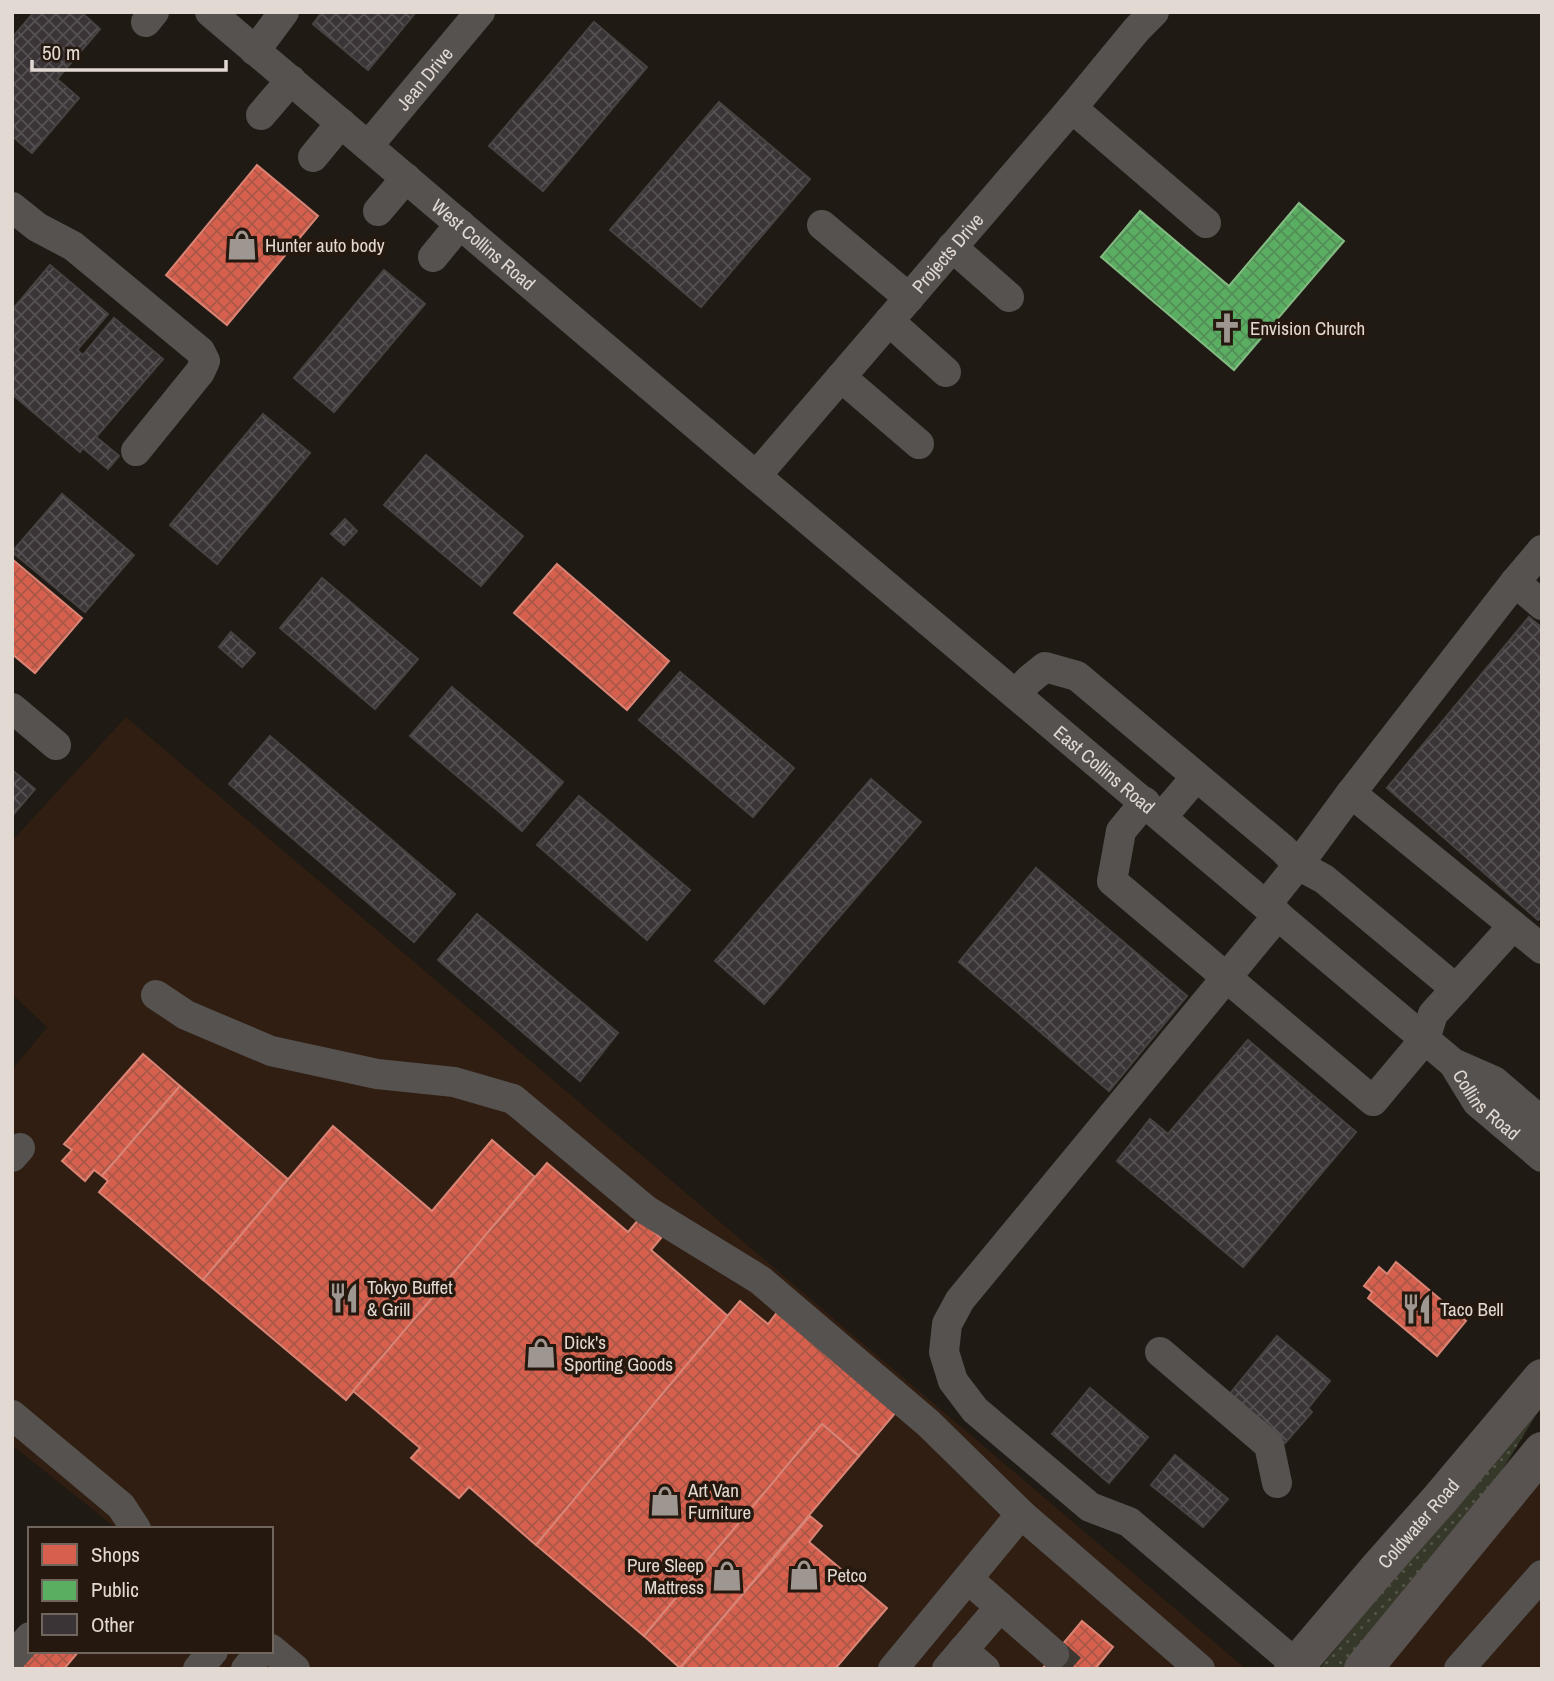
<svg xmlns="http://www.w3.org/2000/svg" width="1554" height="1681" font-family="'Archivo Narrow',sans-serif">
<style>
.built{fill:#2f1e11}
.garden{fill:url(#garden-dots)}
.shops{fill:url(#shops-cross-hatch);stroke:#da8475;stroke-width:2}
.public{fill:url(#public-cross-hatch);stroke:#83bb83;stroke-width:2}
.building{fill:url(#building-cross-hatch);stroke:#484343;stroke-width:2}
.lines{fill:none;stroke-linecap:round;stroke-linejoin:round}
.minor-tunnel{stroke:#3d3731;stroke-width:30;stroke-dasharray:30 15;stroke-linecap:butt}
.minor{stroke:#565250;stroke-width:30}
.major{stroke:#585350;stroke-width:38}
.labels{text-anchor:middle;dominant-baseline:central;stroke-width:7;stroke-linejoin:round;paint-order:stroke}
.street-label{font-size:19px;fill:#e2d9d3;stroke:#25190f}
.poi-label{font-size:19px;fill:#e2d9d3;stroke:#25190f;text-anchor:start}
</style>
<defs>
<pattern id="garden-dots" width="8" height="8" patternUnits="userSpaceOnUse" patternTransform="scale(1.75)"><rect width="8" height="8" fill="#363929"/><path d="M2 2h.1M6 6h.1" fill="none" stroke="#535547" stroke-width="1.8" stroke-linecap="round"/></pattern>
<pattern id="shops-cross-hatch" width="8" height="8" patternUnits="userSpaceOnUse" patternTransform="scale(1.75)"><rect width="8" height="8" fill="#d6604d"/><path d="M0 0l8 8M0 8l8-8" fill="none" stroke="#aa5749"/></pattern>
<pattern id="public-cross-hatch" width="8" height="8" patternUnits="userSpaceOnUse" patternTransform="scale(1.75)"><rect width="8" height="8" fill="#5aae61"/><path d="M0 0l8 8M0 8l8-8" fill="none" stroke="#538d57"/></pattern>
<pattern id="building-cross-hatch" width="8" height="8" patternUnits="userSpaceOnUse" patternTransform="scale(1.75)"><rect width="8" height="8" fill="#3a3436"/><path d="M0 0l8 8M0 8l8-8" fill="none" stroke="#565152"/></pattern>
</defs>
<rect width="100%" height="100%" fill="#201a14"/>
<g class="built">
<path d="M126,717l1120,952h-1234l18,-18h241v-122h-154l-105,-84v-375l35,-43 -35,-33v-153z"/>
<path d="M1542,1475v194h-161z"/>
</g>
<path class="garden" d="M1541,1399l1,6 -52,85 -144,179h-27z"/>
<g class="shops">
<path d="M257,165l61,51 -91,109 -61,-50z"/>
<path d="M12,559l70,59 -47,55 -23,-19z"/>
<path d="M557,564l112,97 -42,49 -113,-97z"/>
<path d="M143,1054l37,32 -78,90 -8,-6 -9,11 -23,-20 10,-11 -8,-6z"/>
<path d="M180,1086l108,93 -85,101 -104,-88 9,-11 -6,-5z"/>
<path d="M333,1126l99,85 60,-71 43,37 -189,223 -143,-120z"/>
<path d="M547,1163l81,69 11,-13 22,19 -10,12 77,66 -192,229 -67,-58 -10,11 -48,-40 9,-10 -67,-57z"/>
<path d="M1396,1262l70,59 -29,35 -69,-58 4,-6 -8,-6 15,-19 8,7z"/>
<path d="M740,1301l28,23 14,-18 119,100 -42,50 -37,-32 -178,212 -108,-91z"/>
<path d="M822,1424l37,32 -179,212 -36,-32z"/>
<path d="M810,1516l12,10 -13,16 78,66 -52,61h-154l-1,-1z"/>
<path d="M1082,1621l31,26 -18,22h-53z"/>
<path d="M30,1651h49l-15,18h-45z"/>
</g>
<path class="public" d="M1299,203l45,38 -110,129 -133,-113 39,-46 89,75z"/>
<g class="building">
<path d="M34,12h47l19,17 -43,50 22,19 -47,55 -20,-17v-98z"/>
<path d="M322,12h94l-48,58 -55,-46z"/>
<path d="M594,22l53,45 -104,124 -54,-45z"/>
<path d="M719,102l91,77 -109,128 -91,-77z"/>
<path d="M50,265l58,49 -31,36 6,5 31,-37 49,41 -67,78 23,19 -11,13 -25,-21 -3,4 -68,-58v-84z"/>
<path d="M384,270l41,34 -91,108 -40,-34z"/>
<path d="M263,414l47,39 -93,111 -47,-39z"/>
<path d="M426,455l97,81 -42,50 -97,-81z"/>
<path d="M62,494l72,61 -49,57 -73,-60z"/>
<path d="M345,519l12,12 -13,14 -13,-11z"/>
<path d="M322,578l96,81 -43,50 -95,-81z"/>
<path d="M1529,617l13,11v288l-4,4 -151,-132z"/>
<path d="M231,632l24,21 -13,14 -23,-20z"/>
<path d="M680,672l114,96 -41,49 -114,-97z"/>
<path d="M452,687l111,95 -41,49 -112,-95z"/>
<path d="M270,736l185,158 -41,48 -185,-158z"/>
<path d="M12,770l23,19 -23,27z"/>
<path d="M871,779l50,43 -157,182 -49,-43z"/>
<path d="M579,796l111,94 -43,50 -110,-95z"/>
<path d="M1036,868l151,128 -78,95 -150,-129z"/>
<path d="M477,914l141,119 -38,48 -142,-121z"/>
<path d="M1248,1040l108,92 -113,135 -126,-106 33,-42 18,15z"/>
<path d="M1277,1336l53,45 -22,27 4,4 -27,31 -57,-47z"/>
<path d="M1090,1388l58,49 -39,46 -57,-49z"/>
<path d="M1175,1455l53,44 -25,28 -52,-42z"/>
</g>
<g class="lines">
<path class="minor-tunnel" d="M1054,1654l17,15"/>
<g class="minor">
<path id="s1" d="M210,12l546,464 697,587 41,18 48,41"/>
<path d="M146,22l8,-10"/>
<path d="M255,51l29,-39"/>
<path d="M1072,108l134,115"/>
<path d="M261,115l30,-35"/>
<path id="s2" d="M368,146l112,-134"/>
<path d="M313,157l28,-34"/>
<path d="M12,207l25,20 36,19 127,105 5,10 -5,11 -64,79"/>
<path d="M378,211l28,-33"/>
<path d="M822,225l87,73"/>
<path d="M952,247l57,50"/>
<path d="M433,257l27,-33"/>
<path d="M889,321l57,51"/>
<path d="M841,377l78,67"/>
<path id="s3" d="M756,476l316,-368 65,-79 17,-17"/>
<path d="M1515,582l27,-32"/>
<path d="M1016,694l13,-14 16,-13 32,9 206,173 15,16 53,-72 164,-211 27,23"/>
<path d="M12,708l44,37"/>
<path d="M1351,793l191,156"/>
<path d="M1145,802l-24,29 -9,50 261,220 52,-62 8,-25 80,-88"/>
<path d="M1162,817l34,-40"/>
<path d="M1266,905l32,-40 26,14 132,110"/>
<path d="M1278,915l-318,385 -13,24 -3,28 9,29 22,29 115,97 39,15 168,143"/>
<path d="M156,995l30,20 85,36 106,23 77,8 59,17 133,111 114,70 168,143 93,91 179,155"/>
<path id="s4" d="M1453,1063l24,39 65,55"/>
<path d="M12,1157l8,-9"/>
<path d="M1160,1352l109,93 8,38"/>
<path d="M12,1415l109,91 15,23"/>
<path d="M968,1579l86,75"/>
<path d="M271,1649l24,20"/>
<path d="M963,1650l22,19"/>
<path d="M12,1657l18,-20"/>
<path d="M198,1669l15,-18"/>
<path d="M246,1669l15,-18"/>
<path d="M893,1669l128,-155"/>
<path d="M947,1669l53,-62"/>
<path d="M1459,1669l83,-94"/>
</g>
<g class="major">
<path id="s5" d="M1293,1669l85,-100 62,-70 102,-121"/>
<path d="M1363,1669l179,-218"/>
</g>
</g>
<defs>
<g id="shop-bare" transform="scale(2.415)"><path d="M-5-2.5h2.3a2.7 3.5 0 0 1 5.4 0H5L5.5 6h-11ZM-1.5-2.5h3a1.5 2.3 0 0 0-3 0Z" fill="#9e9690" stroke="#25190f" stroke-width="2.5" paint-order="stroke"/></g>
<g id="church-bare" transform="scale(2.415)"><path d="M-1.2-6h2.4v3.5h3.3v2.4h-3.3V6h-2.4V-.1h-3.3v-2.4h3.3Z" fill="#9e9690" stroke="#25190f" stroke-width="2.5" paint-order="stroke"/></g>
<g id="restaurant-bare" transform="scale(2.415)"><path d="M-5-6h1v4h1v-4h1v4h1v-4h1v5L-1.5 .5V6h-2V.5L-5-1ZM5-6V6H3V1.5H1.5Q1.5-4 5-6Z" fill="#9e9690" stroke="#25190f" stroke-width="2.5" paint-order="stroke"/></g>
</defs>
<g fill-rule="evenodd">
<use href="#shop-bare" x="242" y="245"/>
<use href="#church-bare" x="1227" y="328"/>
<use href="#restaurant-bare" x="344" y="1298"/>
<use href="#restaurant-bare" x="1417" y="1309"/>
<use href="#shop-bare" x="541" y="1353"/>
<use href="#shop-bare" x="665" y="1501"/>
<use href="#shop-bare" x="804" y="1575"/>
<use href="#shop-bare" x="727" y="1576"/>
</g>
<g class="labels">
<g class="street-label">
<text stroke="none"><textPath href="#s2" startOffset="88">Jean Drive</textPath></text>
<text stroke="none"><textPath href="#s1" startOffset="359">West Collins Road</textPath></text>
<text stroke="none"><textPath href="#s3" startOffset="294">Projects Drive</textPath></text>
<text stroke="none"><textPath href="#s1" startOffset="1172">East Collins Road</textPath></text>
<text stroke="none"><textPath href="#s4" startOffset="54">Collins Road</textPath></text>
<text stroke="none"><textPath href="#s5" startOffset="192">Coldwater Road</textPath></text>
</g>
<g class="poi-label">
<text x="265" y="245">Hunter auto body</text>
<text x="1250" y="328">Envision Church</text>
<text x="367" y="1287">Tokyo Buffet<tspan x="367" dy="22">&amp; Grill</tspan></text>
<text x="1440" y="1309">Taco Bell</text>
<text x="564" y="1342">Dick's<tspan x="564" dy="22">Sporting Goods</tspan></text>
<text x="688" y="1490">Art Van<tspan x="688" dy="22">Furniture</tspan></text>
<text x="704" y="1565" text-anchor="end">Pure Sleep<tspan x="704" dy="22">Mattress</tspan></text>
<text x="827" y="1575">Petco</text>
</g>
</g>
<rect width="1554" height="1681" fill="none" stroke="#e2d9d3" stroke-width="28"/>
<rect x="28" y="1527" width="245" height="126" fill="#25190f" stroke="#71665d" stroke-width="2"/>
<rect x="42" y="1544" width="35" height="21" fill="#d6604d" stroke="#71665d" stroke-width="2"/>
<text x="91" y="1562" font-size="21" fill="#e2d9d3">Shops</text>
<rect x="42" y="1580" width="35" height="21" fill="#5aae61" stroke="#71665d" stroke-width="2"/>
<text x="91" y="1597" font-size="21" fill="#e2d9d3">Public</text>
<rect x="42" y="1614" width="35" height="21" fill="#3a3436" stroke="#71665d" stroke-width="2"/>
<text x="91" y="1632" font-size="21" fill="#e2d9d3">Other</text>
<path d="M32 60v10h194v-10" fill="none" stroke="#e2d9d3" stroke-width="3.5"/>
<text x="42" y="60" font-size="21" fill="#e2d9d3" stroke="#25190f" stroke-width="5" paint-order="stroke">50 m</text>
</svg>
